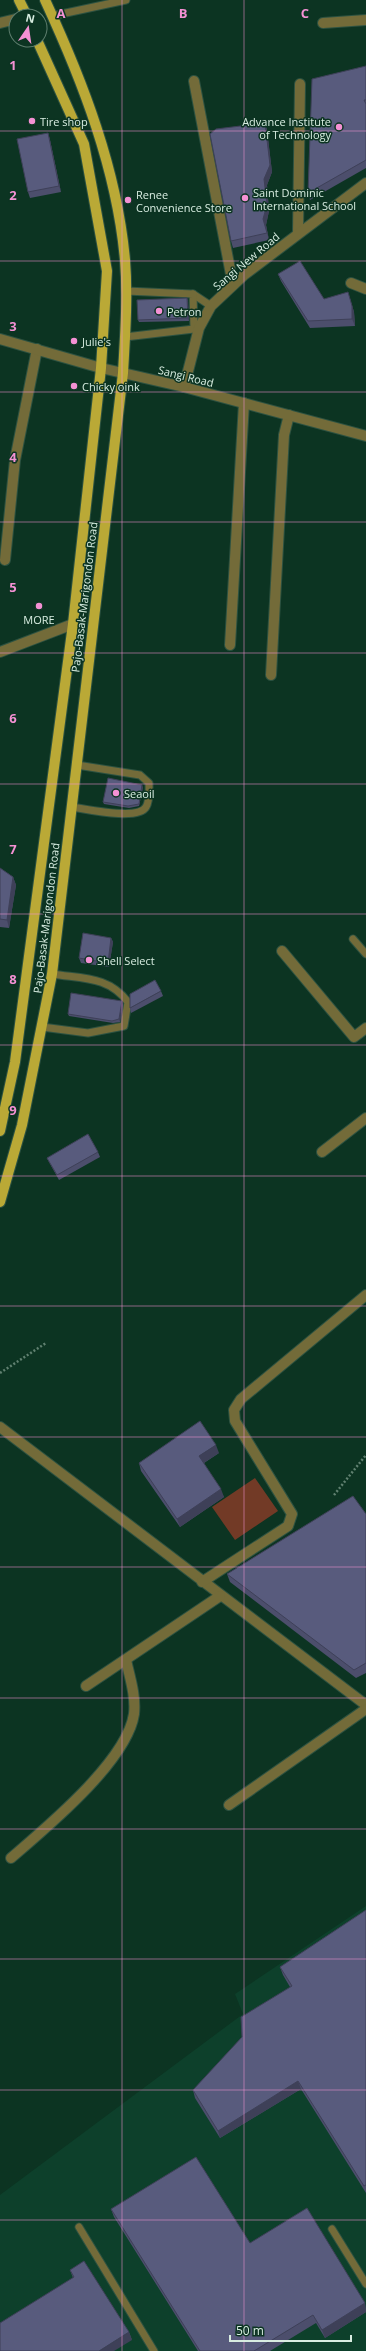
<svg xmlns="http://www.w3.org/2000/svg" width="366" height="2351" font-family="'Open Sans',sans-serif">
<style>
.built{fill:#0d402b}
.park{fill:#723a26}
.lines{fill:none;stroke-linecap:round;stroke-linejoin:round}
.service-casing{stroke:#2d5241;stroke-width:9}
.minor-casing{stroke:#2d5241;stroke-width:12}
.tertiary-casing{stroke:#2d5241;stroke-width:12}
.primary-casing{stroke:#2d5241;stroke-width:12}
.path{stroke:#608070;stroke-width:2.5;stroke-dasharray:2 2;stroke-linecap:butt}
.service{stroke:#736b39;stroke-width:7}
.minor{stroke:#736b39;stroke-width:10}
.tertiary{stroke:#736b39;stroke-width:10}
.primary{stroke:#baa936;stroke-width:10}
.wall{fill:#4c4e6c}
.shaded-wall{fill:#3e4058}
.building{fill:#585b7d;stroke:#3e4058}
.grid{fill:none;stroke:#f491d4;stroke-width:1;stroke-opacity:0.55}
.poi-dot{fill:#f491d4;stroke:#0c3422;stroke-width:1.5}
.labels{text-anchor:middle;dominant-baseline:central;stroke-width:3;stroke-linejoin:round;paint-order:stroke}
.poi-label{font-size:11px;fill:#d8ede1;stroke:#0c3422;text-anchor:start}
.street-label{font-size:11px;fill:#d8ede1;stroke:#0c3422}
.grid-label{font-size:13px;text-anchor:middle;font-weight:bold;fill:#f491d4;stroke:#0c3422;stroke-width:3;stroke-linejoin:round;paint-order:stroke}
</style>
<rect width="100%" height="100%" fill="#0c3422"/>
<path class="built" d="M366,1906v445h-366v-156l243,-181 -8,-20z"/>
<path class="park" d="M255,1478l23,33 -43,29 -23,-33z"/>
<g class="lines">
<g class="service-casing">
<g id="service">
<path d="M52,16l74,-16"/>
<path d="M193,294l18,12"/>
<path d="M125,337l69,-8 -1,-35 -67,-3"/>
<path d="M72,807c14,2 66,14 74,0 4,-6 3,-18 3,-24l-9,-8 -63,-10"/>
<path d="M353,939l13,15"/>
<path d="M42,1027l46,6 36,-7 4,-24c-20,-26 -45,-23 -76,-28"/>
<path d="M79,2227l75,124"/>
<path d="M332,2229l34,55"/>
</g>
</g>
<g class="minor-casing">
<g id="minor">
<path d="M0,23l16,-4"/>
<path d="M323,23l43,-3"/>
<path d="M194,81l39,204"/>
<path d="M298,233l2,-149"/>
<path d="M351,283l15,6"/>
<path d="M5,560l10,-100 22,-111"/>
<path d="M230,645l14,-242"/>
<path d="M0,652l73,-28"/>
<path d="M271,675l13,-240 5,-20"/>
<path d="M282,951l72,86 12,-9"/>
<path d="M322,1152l44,-34"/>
<path d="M0,1427l366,278"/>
<path d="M202,1582l86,-56 4,-12 -57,-93 -1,-11 7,-11 125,-104"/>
<path d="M86,1686l134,-90"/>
<path d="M229,1805l137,-96"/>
<path d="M11,1858c36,-31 116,-97 123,-144 2,-18 -4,-36 -8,-54"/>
</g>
</g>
<g class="tertiary-casing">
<g id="tertiary">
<path d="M0,339l101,29 83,19 182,49"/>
<path d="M184,387l15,-59 12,-22 33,-31 122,-92"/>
</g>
</g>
<g class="primary-casing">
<g id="primary">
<path d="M19,0l8,16"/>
<path d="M0,1131l15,-69 58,-438 28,-256 6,-97 -23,-127 -47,-104"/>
<path d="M0,1202l22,-77 30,-151 71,-601c2,-37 5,-75 2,-113 -8,-90 -42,-178 -80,-260"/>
</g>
</g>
<g class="path">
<path d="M0,1373l46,-30"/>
<path d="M334,1495l32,-40"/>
</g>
<use href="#service" class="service"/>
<use href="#minor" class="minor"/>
<use href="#tertiary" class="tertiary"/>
<use href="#primary" class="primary"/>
</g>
<g class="wall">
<path d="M366,66v102l-56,32 -2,-7z"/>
<path d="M265,123l2,7 5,42 -5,13 2,26 -3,14 3,15 -36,8 -2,-7z"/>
<path d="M48,133l2,7 11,52 -31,6 -2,-6z"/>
<path d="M278,274l46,25h26l4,13 1,14 -45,2 -29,-47z"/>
<path d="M187,298l1,3 1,20 -50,1 -1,-2z"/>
<path d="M143,787l-4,19 -10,2 -25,-4 -1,-2z"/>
<path d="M0,868l13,9 3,8 -7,43 -9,-1z"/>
<path d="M111,938l2,4 -4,25 -28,-4 -2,-5z"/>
<path d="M161,991l2,5 -32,17 -1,-5z"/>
<path d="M123,1004l-3,18 -7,1 -44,-7 -1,-2z"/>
<path d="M98,1152l2,5 -41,23 -10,-18 -2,-4z"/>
<path d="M219,1453l-15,10 20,34 -44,30 -39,-56 -2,-8z"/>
<path d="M366,1514v159l-10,5 -126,-96 -3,-8z"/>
<path d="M366,1910v283l-65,-104 -81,49 -25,-40 -2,-8 97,-103 -7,-12 -3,-8z"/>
<path d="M111,2209l139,34 115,60 1,9 -41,26 -9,-15 -46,28h-72l-84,-134z"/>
<path d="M70,2270l59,62 3,8 -59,-62z"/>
</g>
<g class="shaded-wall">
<path d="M265,123l2,7 5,42 -5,13 2,26 -3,14 3,15 -6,-21z"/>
<path d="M48,133l2,7 11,52 -2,-6z"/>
<path d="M348,292l6,20 1,14 -3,-7z"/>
<path d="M187,298l1,3 1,20 -1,-3z"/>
<path d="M142,785l1,2 -4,19v-2z"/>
<path d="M13,877l3,8 -7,43 -2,-8z"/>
<path d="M111,938l2,4 -4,25 -1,-4z"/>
<path d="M122,1001l1,3 -3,18 -1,-3z"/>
<path d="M216,1445l3,8 -17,11 -3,-8z"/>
<path d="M221,1489l3,8 -44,30 -3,-8z"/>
<path d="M298,2081l3,8 -81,49 -2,-7z"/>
<path d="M365,2303l1,9 -41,26 -3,-8z"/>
<path d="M129,2332l3,8 -18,11h-15z"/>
</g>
<g class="building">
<path d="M366,66v34h-2l2,4v56l-58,33 4,-114z"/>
<path d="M265,123l5,42 -6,14 3,26 -4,14 4,14 -36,8 -21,-107 6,-5z"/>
<path d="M48,133l11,53 -31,6 -11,-53z"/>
<path d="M300,261l24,38 24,-7 4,14v13l-44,2 -30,-47z"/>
<path d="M187,298l1,20 -50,2 -1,-20z"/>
<path d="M108,778l34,7 -3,19 -11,2 -25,-4z"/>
<path d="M0,868l13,9 -6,43 -7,-1z"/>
<path d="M83,933l28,5 -3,25 -29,-5z"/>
<path d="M155,980l6,11 -31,17v-14z"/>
<path d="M71,993l51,8 -3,18 -7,2 -44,-7z"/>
<path d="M88,1134l10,18 -41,23 -10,-17z"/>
<path d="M200,1421l16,24 -17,11 22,33 -44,30 -38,-56z"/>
<path d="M353,1496l13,18v149l-12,7 -127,-96z"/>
<path d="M366,1910v275l-2,1 -66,-105 -80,50 -25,-41 49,-53 -1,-20 51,-31 -12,-19z"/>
<path d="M196,2157l54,86 57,-35 58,95 -43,27 -9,-15 -59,36h-54l-89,-142z"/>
<path d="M84,2261l45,71 -30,19h-99v-28l74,-46 -4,-7z"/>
</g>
<path class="grid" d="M122,0v2351M244,0v2351M0,131h366M0,261h366M0,392h366M0,522h366M0,653h366M0,784h366M0,914h366M0,1045h366M0,1176h366M0,1306h366M0,1437h366M0,1567h366M0,1698h366M0,1829h366M0,1959h366M0,2090h366M0,2220h366"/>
<g class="poi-dot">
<circle cx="32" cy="121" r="4"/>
<circle cx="339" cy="127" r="4"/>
<circle cx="245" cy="198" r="4"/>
<circle cx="128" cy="200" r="4"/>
<circle cx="159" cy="311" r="4"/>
<circle cx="74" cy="341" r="4"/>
<circle cx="74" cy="386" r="4"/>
<circle cx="39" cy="606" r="4"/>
<circle cx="116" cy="793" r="4"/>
<circle cx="89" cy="960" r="4"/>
</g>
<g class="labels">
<g class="poi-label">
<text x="40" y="121">Tire shop</text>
<text x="331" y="121" text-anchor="end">Advance Institute<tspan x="331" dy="13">of Technology</tspan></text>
<text x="253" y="192">Saint Dominic<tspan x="253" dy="13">International School</tspan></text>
<text x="136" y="194">Renee<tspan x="136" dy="13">Convenience Store</tspan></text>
<text x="167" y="311">Petron</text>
<text x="82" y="341">Julie's</text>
<text x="82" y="386">Chicky oink</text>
<text x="39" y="619" text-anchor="middle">MORE</text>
<text x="124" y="793">Seaoil</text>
<text x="97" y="960">Shell Select</text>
</g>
<g class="street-label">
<text transform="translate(246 261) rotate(-40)">Sangi New Road</text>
<text transform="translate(186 376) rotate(14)">Sangi Road</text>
<text transform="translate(84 597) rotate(-83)">Pajo-Basak-Marigondon Road</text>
<text transform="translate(46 918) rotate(-83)">Pajo-Basak-Marigondon Road</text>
</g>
</g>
<g class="grid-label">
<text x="61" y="18">A</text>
<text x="183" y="18">B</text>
<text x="305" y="18">C</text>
<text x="13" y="70">1</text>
<text x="13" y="200">2</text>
<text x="13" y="331">3</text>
<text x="13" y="462">4</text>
<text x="13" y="592">5</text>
<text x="13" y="723">6</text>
<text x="13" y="854">7</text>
<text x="13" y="984">8</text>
<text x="13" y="1115">9</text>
</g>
<g transform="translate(28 28) rotate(13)"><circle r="19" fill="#0c3422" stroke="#5e7e6e"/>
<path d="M0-3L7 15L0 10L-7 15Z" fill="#f491d4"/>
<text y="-6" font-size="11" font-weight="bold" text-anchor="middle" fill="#d8ede1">N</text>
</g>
<path d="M230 2335v6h121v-6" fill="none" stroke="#d8ede1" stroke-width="2"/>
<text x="236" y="2335" font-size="12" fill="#d8ede1" stroke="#0c3422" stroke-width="3" paint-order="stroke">50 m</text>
</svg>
